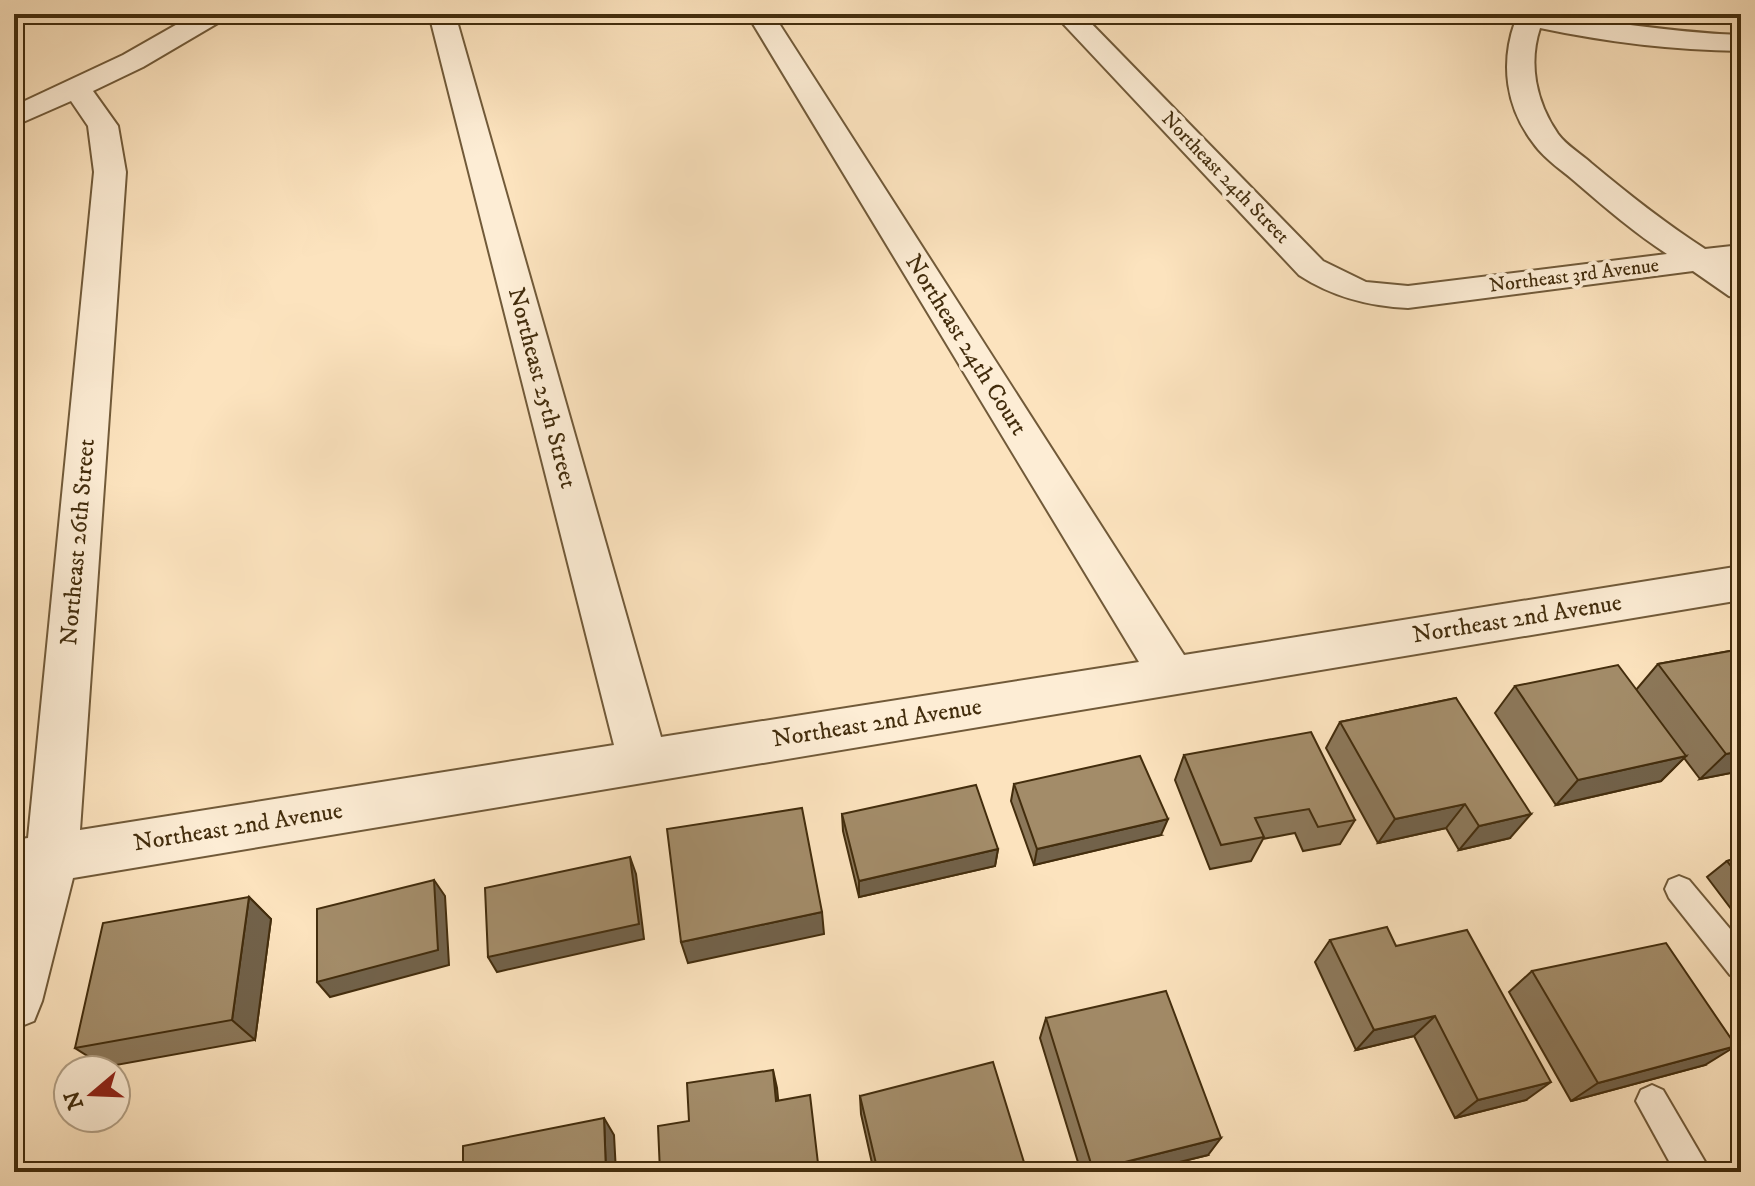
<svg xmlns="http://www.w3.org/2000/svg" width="1755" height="1186" font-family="'IM FELL DW Pica',serif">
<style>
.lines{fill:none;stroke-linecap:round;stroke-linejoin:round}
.lane-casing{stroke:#715a39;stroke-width:4}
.street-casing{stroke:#715a39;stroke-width:4}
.lane{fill:#fdedd5;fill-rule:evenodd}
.street{fill:#fdedd5;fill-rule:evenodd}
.wall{fill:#8c785a;stroke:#432d0d;stroke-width:2}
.shaded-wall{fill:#72624a;stroke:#432d0d;stroke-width:2}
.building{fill:#a38c69;stroke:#432d0d;stroke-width:2}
.labels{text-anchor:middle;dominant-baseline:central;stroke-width:8;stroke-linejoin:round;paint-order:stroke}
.far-street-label{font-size:20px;fill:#432d0d;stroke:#fdedd5}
.street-label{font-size:24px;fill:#432d0d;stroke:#fdedd5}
</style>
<rect width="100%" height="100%" fill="#fce3be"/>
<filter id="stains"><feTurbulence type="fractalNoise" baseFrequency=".0025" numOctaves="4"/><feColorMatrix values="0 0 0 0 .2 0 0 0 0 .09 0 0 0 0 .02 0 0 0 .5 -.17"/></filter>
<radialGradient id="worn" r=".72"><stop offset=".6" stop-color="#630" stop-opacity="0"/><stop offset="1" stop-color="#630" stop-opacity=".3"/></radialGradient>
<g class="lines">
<g class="lane-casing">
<g id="lane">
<path d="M1679,876l10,4 52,62v38l-11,-5 -61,-77 -4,-9 4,-9z"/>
<path d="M1652,1085l11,5 48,82h-36l-39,-71 5,-11z"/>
</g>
</g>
<g class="street-casing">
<g id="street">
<path d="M195,14h32l-4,6 -80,47 -50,24 25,35 8,46 -46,658 534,-85 -185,-731h26l206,723 478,-75 -392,-648h26l411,641 557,-89v34l-1668,278 -31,123 -8,20 -20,8v-129l4,-13 -4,1v-48l14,-2 66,-666 -6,-46 -17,-25 -57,25v-20l109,-51z"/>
<path d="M1054,14h28l241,247 43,21 42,4 259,-32c-32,-21 -59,-44 -88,-69 -14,-13 -34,-25 -45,-41 -28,-36 -34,-80 -19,-122l-8,-2 -4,-6c79,0 158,19 238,21v16c-68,-1 -135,-9 -201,-23 -12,36 -4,74 18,106 8,11 23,20 33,29 37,31 74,60 114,86l36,-4v20l-9,1 9,6v27l-12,-3 -36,-25 -285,37c-40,-2 -75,-11 -109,-33z"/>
</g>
</g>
<use href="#lane" class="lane"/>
<use href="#street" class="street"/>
</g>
<g class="wall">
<path d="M1741,649v122l-41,8 -16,-21 -23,23 -105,24 -61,-92 20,-27 121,4 22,-26z"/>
<path d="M1456,698l54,140 -51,12 -13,-22 -68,15 -52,-95 14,-26z"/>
<path d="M1184,755l171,65 -15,24 -37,7 -8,-18 -32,6 -12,22 -41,8 -35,-89z"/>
<path d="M1014,784l147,51 -127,30 -23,-64z"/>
<path d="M842,814l156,35 -3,17 -136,31 -16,-66z"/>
<path d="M1741,857v65l-34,-45 20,-16z"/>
<path d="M249,897l22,22 -16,121 -150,27 -30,-19z"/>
<path d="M1330,940l66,6 130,154 -71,18 -41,-82 -58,14 -41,-88z"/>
<path d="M1532,971l173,94 -134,36 -62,-109z"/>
<path d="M1046,1018l162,137 -69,17h-58l-41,-134z"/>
<path d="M860,1096l167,76h-153l-13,-58z"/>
</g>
<g class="shaded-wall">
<path d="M1741,751v20l-41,8 26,-25z"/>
<path d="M1686,756l-25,25 -105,24 22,-25z"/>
<path d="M1465,804l-19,24 -68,15 17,-24z"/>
<path d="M1531,814l-21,24 -51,12 20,-24z"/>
<path d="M1168,819l-7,16 -127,30 3,-16z"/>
<path d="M998,849l-3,17 -136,31v-16z"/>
<path d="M630,857l6,17 8,65 -147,33 -9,-15z"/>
<path d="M434,880l11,16 4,69 -119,32 -13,-15z"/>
<path d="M249,897l22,22 -16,121 -23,-20z"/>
<path d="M822,912l2,22 -136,29 -7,-21z"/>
<path d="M1435,1016l-21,20 -58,14 18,-20z"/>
<path d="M1736,1046l-31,19 -134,36 27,-18z"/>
<path d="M773,1070l4,18 3,30 -4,-17z"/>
<path d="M1551,1082l-25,18 -71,18 23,-18z"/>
<path d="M604,1118l10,17 2,37h-10z"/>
<path d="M1221,1138l-13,17 -69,17h-47l1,-2z"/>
</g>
<g class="building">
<path d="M1741,649v102l-15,3 -68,-90z"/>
<path d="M1618,665l68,91 -108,24 -63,-94z"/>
<path d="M1456,698l75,116 -52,12 -14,-22 -70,15 -55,-97z"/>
<path d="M1311,732l44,88 -37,7 -9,-18 -54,9 9,19 -43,8 -37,-90z"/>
<path d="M1140,756l28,63 -131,30 -23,-65z"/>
<path d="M976,785l22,64 -139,32 -17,-67z"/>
<path d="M802,808l20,104 -141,30 -14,-113z"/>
<path d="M630,857l9,67 -151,33 -3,-69z"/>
<path d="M1741,857v22l-14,-18z"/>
<path d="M434,880l4,70 -121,32v-73z"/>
<path d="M249,897l-17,123 -157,28 28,-125z"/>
<path d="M1387,927l9,19 71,-16 84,152 -73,18 -43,-84 -61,14 -44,-90z"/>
<path d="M1666,943l70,103 -138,37 -66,-112z"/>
<path d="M1166,991l55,147 -128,32 -47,-152z"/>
<path d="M993,1062l34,110h-149l-18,-76z"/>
<path d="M773,1070l3,31 34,-6 9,77h-159l-2,-46 31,-5 -2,-38z"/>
<path d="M604,1118l2,54h-143v-26z"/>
<path d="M402,1167v5h-26z"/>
</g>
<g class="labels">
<g class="far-street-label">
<text transform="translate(1225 178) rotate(46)">Northeast 24th Street</text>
<text transform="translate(1574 276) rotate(-7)">Northeast 3rd Avenue</text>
</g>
<g class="street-label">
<text transform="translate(966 345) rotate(58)">Northeast 24th Court</text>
<text transform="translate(542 388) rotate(75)">Northeast 25th Street</text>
<text transform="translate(78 542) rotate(-85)">Northeast 26th Street</text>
<text transform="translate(1517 619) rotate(-9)">Northeast 2nd Avenue</text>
<text transform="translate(877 723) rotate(-9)">Northeast 2nd Avenue</text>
<text transform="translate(238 827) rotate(-9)">Northeast 2nd Avenue</text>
</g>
</g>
<rect width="1755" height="1186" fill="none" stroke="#fce3be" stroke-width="48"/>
<rect x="16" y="16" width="1723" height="1154" fill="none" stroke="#432d0d" stroke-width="4"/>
<rect x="24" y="24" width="1707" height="1138" fill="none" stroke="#432d0d" stroke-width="2"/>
<g transform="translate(92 1094) rotate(251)"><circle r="38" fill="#fdedd5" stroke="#b3a085" stroke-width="2"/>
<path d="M0-6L14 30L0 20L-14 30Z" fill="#8f2418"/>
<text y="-12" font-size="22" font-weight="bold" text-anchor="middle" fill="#432d0d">N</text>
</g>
<rect width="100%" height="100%" filter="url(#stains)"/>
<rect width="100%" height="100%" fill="url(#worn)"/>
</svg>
